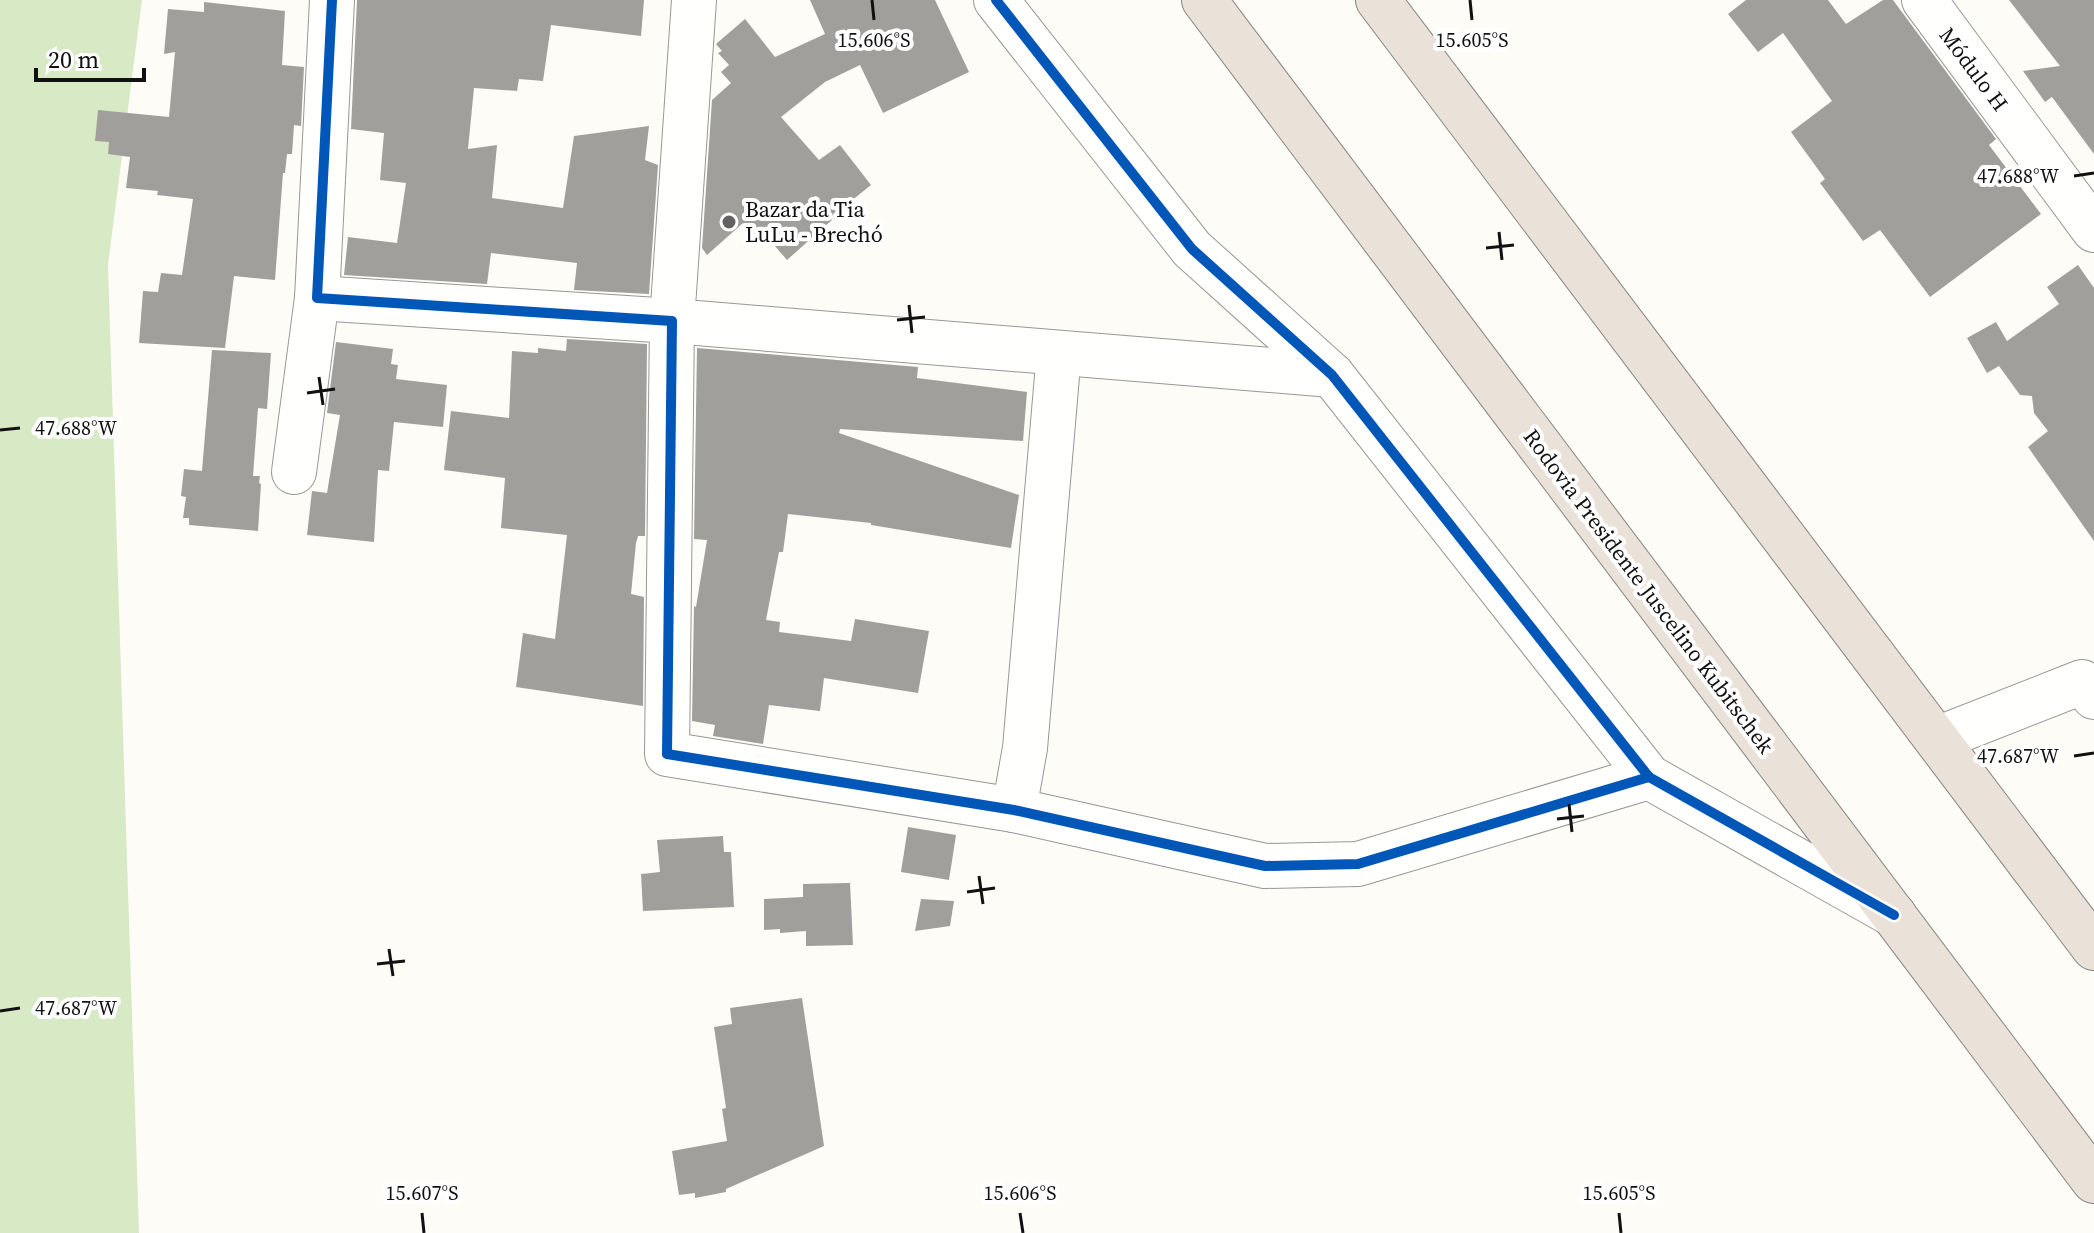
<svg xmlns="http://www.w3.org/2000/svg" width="2094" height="1233" font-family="'Source Serif 4',serif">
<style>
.forest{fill:#d8eac5}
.building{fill:#a19f9c}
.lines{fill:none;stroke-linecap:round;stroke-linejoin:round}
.minor-casing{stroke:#979795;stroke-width:46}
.highway-casing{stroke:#858482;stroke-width:46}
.minor{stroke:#fffffe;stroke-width:44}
.highway{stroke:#eae1d8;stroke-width:44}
.cycleway-casing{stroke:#fff;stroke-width:15}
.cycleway{stroke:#0057b8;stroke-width:10}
.ticks{fill:none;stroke:#111;stroke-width:3}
.poi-dot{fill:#646362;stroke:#fff;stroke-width:3}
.labels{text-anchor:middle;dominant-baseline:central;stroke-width:8;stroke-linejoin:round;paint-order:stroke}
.street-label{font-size:22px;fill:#111;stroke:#fff}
.poi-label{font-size:22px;fill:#111;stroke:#fff;text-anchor:start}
.ticks-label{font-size:20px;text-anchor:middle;fill:#111;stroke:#fff;stroke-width:8;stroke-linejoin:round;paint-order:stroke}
</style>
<rect width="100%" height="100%" fill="#fdfcf7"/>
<path class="forest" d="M0,0h142l-34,265 31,968h-139z"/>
<g class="building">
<path d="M357,0h287l-3,36 -90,-11 -8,56 -24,-2 -2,12 -43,-3 -6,61 29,-4 -5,53 71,10 11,-72 75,-10 -4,34 13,5 -9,129 -75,-4 3,-27 -86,-10 -4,31 -143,-9 4,-38 49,6 9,-60 -26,-3 4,-47 -33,-4z"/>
<path d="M810,0h125l34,72 -86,41 -23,-48 -35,17 -44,35 38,43 21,-15 31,40 -41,33 2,2 -45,40 -25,-29 -10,6 -9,-14 -36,32 -5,-7 10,-148 19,-17 -10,-11 8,-7 -11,-12 4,-2 -6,-7 29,-25 30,38 50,-23z"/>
<path d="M1746,0h82l18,24 37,-24h10l103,139 -7,6 52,69 -111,83 -50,-67 -17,11 -43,-58 5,-4 -34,-47 41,-31 -49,-68 -25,19 -30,-38z"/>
<path d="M2009,0h85v154l-42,-57 -7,5 -22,-31 37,-5z"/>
<path d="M204,2l81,9 -3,54 22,2 -3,59 -7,-1 -2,29h-5l-2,19h-2l-8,107 -41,-4 -9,72 -86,-5 4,-52 15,1 3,-19 21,2 11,-76 -36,-4 1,-4 -32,-3 4,-31 -22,-3 1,-12 -14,-1 3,-31 71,7 6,-65 -11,2 4,-45 36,3z"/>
<path d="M2078,265l16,23v253l-66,-94 20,-16 -14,-18 -2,-17 -12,-1 -21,-29 -12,7 -20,-35 29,-16 11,19 52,-37 -12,-17z"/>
<path d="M567,339l80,5 -2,192h-7l-2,7 -5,51 13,3 -1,109 -127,-19 7,-54 32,6 12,-104 -66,-7 4,-50 -61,-8 7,-59 58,7 3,-67 26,2v-5l28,3z"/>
<path d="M336,342l57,7 -2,15 7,1 -2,14 51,6 -4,42 -49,-5 -5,49 -11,-1 -4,72 -67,-7 5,-44 15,2 13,-78 -13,-2z"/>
<path d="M697,348l221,19 -1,11 110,14 -4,49 -183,-12 -1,4 180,62 -8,53 -140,-23v-2l-83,-9 -5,38h-4l-13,68 14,2 -1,10 72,9 4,-22 74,12 -11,62 -94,-15 -4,33 -51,-6 -6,39 -50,-8 2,-11 -23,-4 2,-115 2,1 11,-67 -13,-1z"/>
<path d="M212,350l59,3 -4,56 -9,-1 -5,68h7l-1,7 2,1 -3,47 -69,-6v-7h-6l3,-21 -5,-1 3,-27 18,2z"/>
<path d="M908,827l48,8 -7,45 -48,-8z"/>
<path d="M723,836l1,16h7l3,55 -91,4 -2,-37 19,-2 -3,-32z"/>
<path d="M850,883l3,62 -47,1v-15l-26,2v-4l-16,1v-31l39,-2v-13z"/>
<path d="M921,899l33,2 -4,25 -35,5z"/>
<path d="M802,998l22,148 -98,43v3l-31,6v-5l-16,2 -7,-44 55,-10 -5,-32 4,-1 -12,-81 18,-3 -2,-16z"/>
</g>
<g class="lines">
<g class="minor-casing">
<g id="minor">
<path d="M332,0l-15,298 355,23 -5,433 347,56 251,56 93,-2 291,-87"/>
<path d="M694,0l-22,321 660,54"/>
<path d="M996,0l196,249 140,126 317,402 245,138"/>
<path d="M1924,0l170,230"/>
<path d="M294,472l23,-174"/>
<path d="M1937,739l145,-57 12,15"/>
<path d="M1014,810l11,-62 34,-395"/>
</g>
</g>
<g class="highway-casing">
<g id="highway">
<path d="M1204,0l890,1181"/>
<path d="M1378,0l716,948"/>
</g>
</g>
<use href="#minor" class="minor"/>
<use href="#highway" class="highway"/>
<g class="cycleway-casing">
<g id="cycleway">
<path d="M332,0l-15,298 355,23 -5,433 347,56 251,56 93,-2 291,-87"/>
<path d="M996,0l196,249 140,126 317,402 245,138"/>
</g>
</g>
<use href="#cycleway" class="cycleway"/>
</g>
<path class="ticks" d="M872,0l2,20M1470,0l2,20M2074,176l20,-3M1499,232l3,28M1486,248l28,-3M909,305l3,28M897,320l28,-3M319,377l4,28M307,393l28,-4M0,430l20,-2M2074,756l20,-3M1569,804l3,28M1557,819l27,-3M979,876l4,28M967,892l28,-4M389,949l4,27M377,964l28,-3M0,1011l20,-3M422,1213l2,20M1020,1213l3,20M1619,1213l2,20"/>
<circle class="poi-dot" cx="729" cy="222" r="8"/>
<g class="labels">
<g class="street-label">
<text transform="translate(1974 69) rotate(53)">Módulo H</text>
<text transform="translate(1649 591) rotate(53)">Rodovia Presidente Juscelino Kubitschek</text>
</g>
<g class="poi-label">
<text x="745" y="209">Bazar da Tia<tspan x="745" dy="25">LuLu - Brechó</tspan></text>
</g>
</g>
<g class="ticks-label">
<text x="874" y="47">15.606°S</text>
<text x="1472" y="47">15.605°S</text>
<text x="2018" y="183">47.688°W</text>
<text x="76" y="435">47.688°W</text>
<text x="2018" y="763">47.687°W</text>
<text x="76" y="1015">47.687°W</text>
<text x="422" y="1200">15.607°S</text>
<text x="1020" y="1200">15.606°S</text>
<text x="1619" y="1200">15.605°S</text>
</g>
<path d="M36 68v12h108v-12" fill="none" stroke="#111111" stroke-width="4"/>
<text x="48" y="68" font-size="24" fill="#111111" stroke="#ffffff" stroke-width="6" paint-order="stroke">20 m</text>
</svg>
